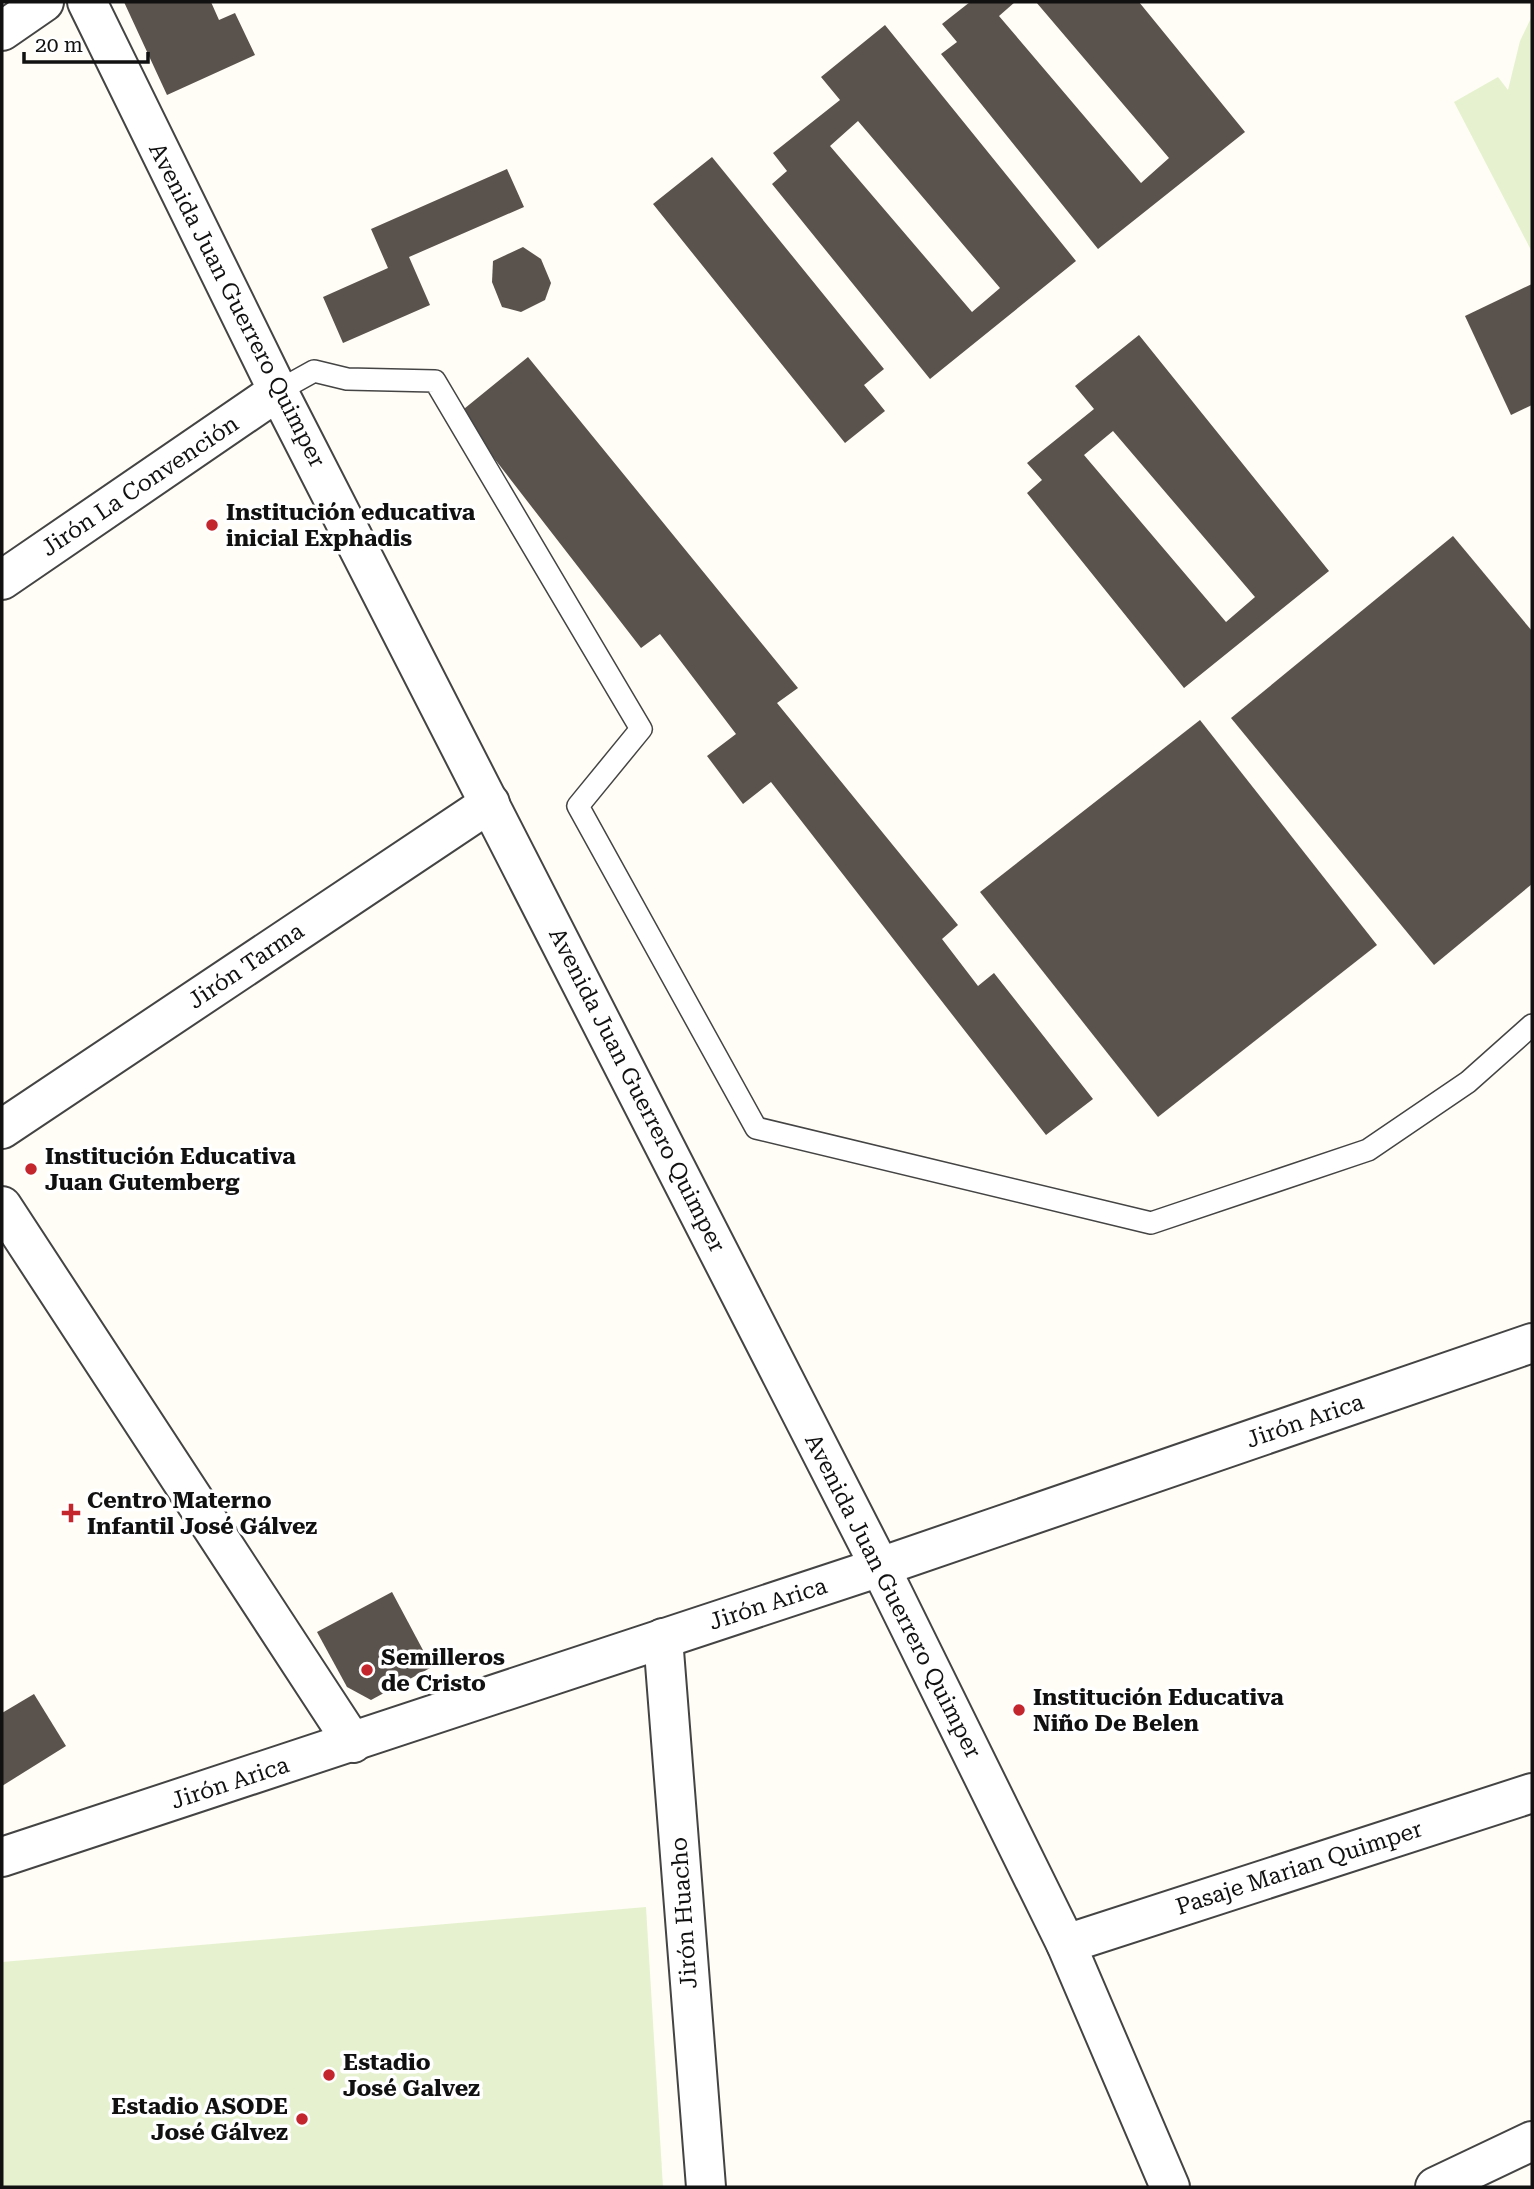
<svg xmlns="http://www.w3.org/2000/svg" width="1534" height="2189" font-family="'Roboto Serif',serif">
<style>
.pitch{fill:#e6f2cf}
.building{fill:#5a524d;fill-rule:evenodd}
.lines{fill:none;stroke-linecap:round;stroke-linejoin:round}
.service-casing{stroke:#444;stroke-width:24}
.minor-casing{stroke:#444;stroke-width:42}
.service{stroke:#fff;stroke-width:21}
.minor{stroke:#fff;stroke-width:38}
.poi-dot{fill:#c4262e;stroke:#fff;stroke-width:2.5}
.labels{text-anchor:middle;dominant-baseline:central;stroke-width:7;stroke-linejoin:round;paint-order:stroke}
.street-label{font-size:23px;fill:#111;stroke:#fff}
.poi-label{font-size:23px;font-weight:bold;fill:#111;stroke:#fff;text-anchor:start}
</style>
<rect width="100%" height="100%" fill="#fffdf5"/>
<g class="pitch">
<path d="M1532,16v236l-78,-150 44,-25 10,13 12,-49z"/>
<path d="M646,1907l17,280h-661v-225z"/>
</g>
<g class="building">
<path d="M124,2h87l8,18 16,-7 20,42 -88,40z"/>
<path d="M970,2h45l-16,14 142,167 28,-25 -133,-156h103l106,130 -147,117 -157,-195 16,-12 -15,-18z"/>
<path d="M885,25l191,236 -146,118 -158,-195 15,-13 -14,-18 67,-53 -19,-23zM858,121l142,167 -28,24 -142,-166z"/>
<path d="M712,157l172,212 -20,16 21,26 -40,32 -192,-239z"/>
<path d="M507,169l17,38 -115,50 21,48 -87,38 -20,-46 65,-29 -17,-39z"/>
<path d="M523,247l18,12 10,24 -6,17 -24,12 -19,-5 -10,-25 1,-21z"/>
<path d="M1532,284v121l-21,10 -46,-99z"/>
<path d="M1139,335l190,236 -145,117 -157,-195 15,-13 -15,-17 67,-54 -19,-23zM1113,431l142,166 -29,25 -142,-167z"/>
<path d="M528,357l270,331 -21,15 181,222 -16,14 36,47 16,-13 99,126 -47,36 -275,-353 -28,22 -36,-48 29,-22 -76,-100 -19,14 -182,-235z"/>
<path d="M1453,536l79,95v253l-98,81 -203,-247z"/>
<path d="M1200,720l177,225 -219,172 -178,-225z"/>
<path d="M392,1592l40,75 -61,33 -24,-13 -30,-55z"/>
<path d="M34,1694l32,52 -64,40v-73z"/>
</g>
<g class="lines">
<g class="service-casing">
<path id="service" d="M278,391l36,-20 33,8 88,2 206,348 -63,77 178,322 395,95 217,-73 100,-68 64,-57"/>
</g>
<g class="minor-casing">
<g id="minor">
<path d="M87,2l191,389 602,1176 186,377 104,243"/>
<path d="M2,31l42,-29"/>
<path d="M2,580l276,-189"/>
<path d="M2,1129l488,-326"/>
<path d="M2,1206l351,537"/>
<path d="M663,1638l43,549"/>
<path d="M2,1857l878,-290 652,-224"/>
<path d="M1066,1944l466,-151"/>
<path d="M1435,2187l97,-46"/>
</g>
</g>
<use href="#service" class="service"/>
<use href="#minor" class="minor"/>
</g>
<g class="poi-dot">
<circle cx="212" cy="525" r="7"/>
<circle cx="31" cy="1169" r="7"/>
<path d="M67.5 1502.5h7v7h7v7h-7v7h-7v-7h-7v-7h7z"/>
<circle cx="367" cy="1670" r="7"/>
<circle cx="1019" cy="1710" r="7"/>
<circle cx="329" cy="2075" r="7"/>
<circle cx="302" cy="2119" r="7"/>
</g>
<g class="labels">
<g class="street-label">
<text transform="translate(237 305) rotate(63)">Avenida Juan Guerrero Quimper</text>
<text transform="translate(140 486) rotate(-34)">Jirón La Convención</text>
<text transform="translate(246 966) rotate(-34)">Jirón Tarma</text>
<text transform="translate(637 1090) rotate(63)">Avenida Juan Guerrero Quimper</text>
<text transform="translate(1305 1421) rotate(-19)">Jirón Arica</text>
<text transform="translate(893 1596) rotate(63)">Avenida Juan Guerrero Quimper</text>
<text transform="translate(768 1604) rotate(-18)">Jirón Arica</text>
<text transform="translate(230 1783) rotate(-18)">Jirón Arica</text>
<text transform="translate(1299 1868) rotate(-18)">Pasaje Marian Quimper</text>
<text transform="translate(684 1913) rotate(-94)">Jirón Huacho</text>
</g>
<g class="poi-label">
<text x="226" y="512">Institución educativa<tspan x="226" dy="26">inicial Exphadis</tspan></text>
<text x="45" y="1156">Institución Educativa<tspan x="45" dy="26">Juan Gutemberg</tspan></text>
<text x="87" y="1500">Centro Materno<tspan x="87" dy="26">Infantil José Gálvez</tspan></text>
<text x="381" y="1657">Semilleros<tspan x="381" dy="26">de Cristo</tspan></text>
<text x="1033" y="1697">Institución Educativa<tspan x="1033" dy="26">Niño De Belen</tspan></text>
<text x="343" y="2062">Estadio<tspan x="343" dy="26">José Galvez</tspan></text>
<text x="288" y="2106" text-anchor="end">Estadio ASODE<tspan x="288" dy="26">José Gálvez</tspan></text>
</g>
</g>
<rect width="1534" height="2189" fill="none" stroke="#111111" stroke-width="7"/>
<path d="M24 52v10h124v-10" fill="none" stroke="#111111" stroke-width="3.5"/>
<text x="35" y="52" font-size="21" fill="#111111" stroke="#ffffff" stroke-width="5" paint-order="stroke">20 m</text>
</svg>
